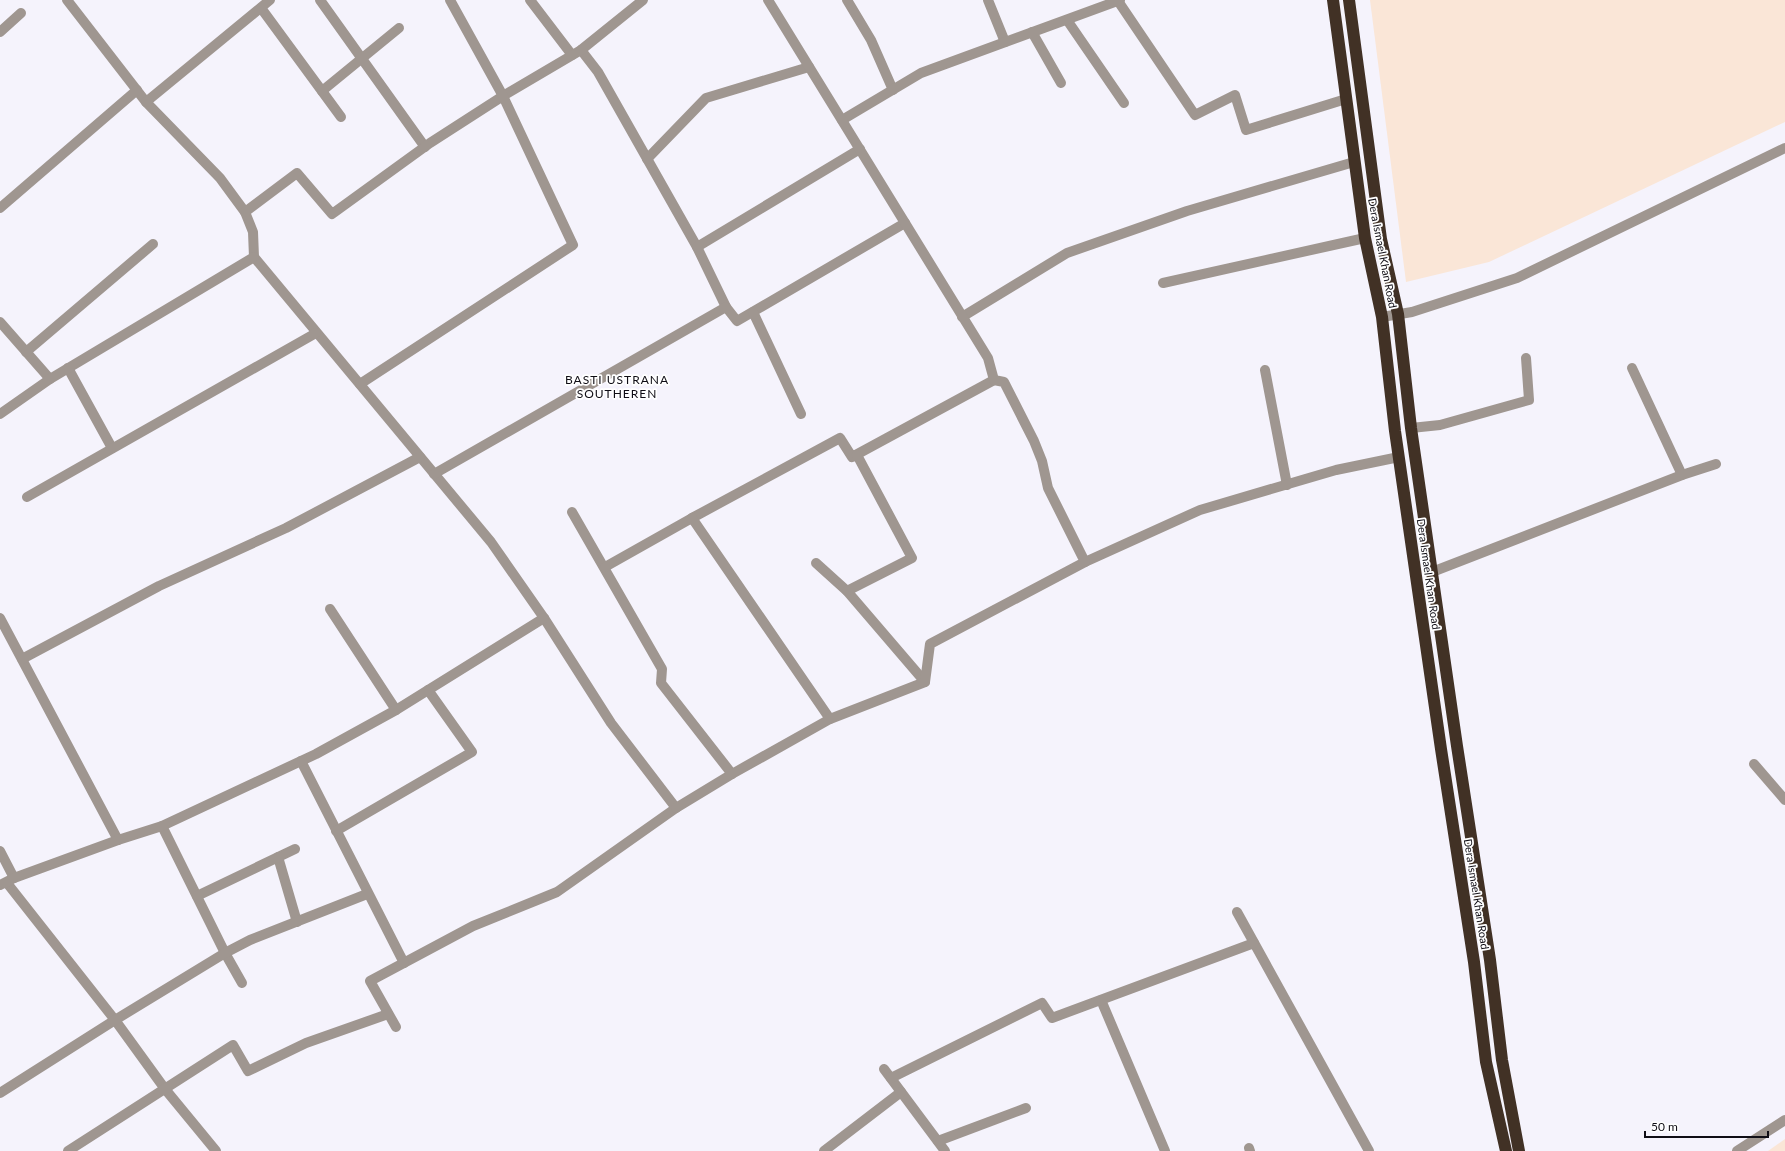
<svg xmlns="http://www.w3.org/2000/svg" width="1785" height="1151" font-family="Lato,sans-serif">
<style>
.education{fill:#fae6d7}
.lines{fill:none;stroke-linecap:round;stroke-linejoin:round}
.minor{stroke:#9f9690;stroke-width:10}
.highway{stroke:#413125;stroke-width:12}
.labels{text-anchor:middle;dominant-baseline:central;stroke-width:3.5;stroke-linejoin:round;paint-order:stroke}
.street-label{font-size:11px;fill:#0f0d15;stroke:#fff}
.neighbourhood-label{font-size:12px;letter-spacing:1px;fill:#0f0d15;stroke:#fff}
</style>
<rect width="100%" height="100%" fill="#f5f3fc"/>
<g class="education">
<path d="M1370,0h415v122l-296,140 -83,20z"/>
<path d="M1785,1139v12h-17z"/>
</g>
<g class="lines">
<g class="minor">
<path d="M67,0l79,102 74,76 25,34 8,20 1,25 237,285 53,76 67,105 65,85 -119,84 -84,34 -103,55 26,46"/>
<path d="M320,0l105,147"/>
<path d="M530,0l42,55"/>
<path d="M847,0l24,40 22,50"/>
<path d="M988,0l17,42"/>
<path d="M1118,1l77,114 40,-20 11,35 100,-31"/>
<path d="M261,8l80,109"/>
<path d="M1067,20l57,83"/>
<path d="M0,32l21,-19"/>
<path d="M1032,32l29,51"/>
<path d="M581,50l17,22 99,175 29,60 11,14 168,-98"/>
<path d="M322,91l77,-63"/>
<path d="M146,102l124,-102"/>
<path d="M842,120l79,-47 199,-73"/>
<path d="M647,159l59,-61 103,-31"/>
<path d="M0,208l137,-118"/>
<path d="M245,212l52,-39 35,41 98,-71 73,-47 78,-46 62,-50"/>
<path d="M697,247l163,-98"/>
<path d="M1163,283l202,-45"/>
<path d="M753,312l48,102"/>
<path d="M962,317l105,-64 120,-42 167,-49"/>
<path d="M1382,317l30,-5 105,-34 268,-130"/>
<path d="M0,322l50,57"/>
<path d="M26,352l127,-108"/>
<path d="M68,368l44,80"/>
<path d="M1632,368l50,107"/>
<path d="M1265,370l22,115"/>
<path d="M360,384l213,-139 -70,-149 -53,-96"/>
<path d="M0,414l50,-35 204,-122"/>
<path d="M1411,428l29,-3 89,-25 -3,-42"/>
<path d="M434,474l292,-167"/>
<path d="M27,497l289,-164"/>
<path d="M572,512l90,157 -1,14 71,91"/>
<path d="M692,518l148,-80 12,19 142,-77"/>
<path d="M1085,562l115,-52 136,-40 63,-13"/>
<path d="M816,563l31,28 78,91"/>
<path d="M605,567l87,-49 138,201"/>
<path d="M1432,572l250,-97 34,-11"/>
<path d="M847,591l65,-33 -55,-103"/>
<path d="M330,609l66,101"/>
<path d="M0,618l118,222"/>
<path d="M22,659l137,-73 127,-58 134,-71"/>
<path d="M301,761l103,202"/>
<path d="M1754,764l31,36"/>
<path d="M676,808l56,-34 98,-55 95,-37 5,-38 155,-82 -37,-74 -6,-27 -8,-20 -30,-59 -10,-2 -6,-22 -220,-358"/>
<path d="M162,826l63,127 17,30"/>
<path d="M336,831l136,-79 -44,-62"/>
<path d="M0,851l14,27"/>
<path d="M278,857l19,65"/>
<path d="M7,883l108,137 50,69 51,62"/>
<path d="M0,885l14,-7 104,-38 44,-14 154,-72 80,-44 148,-92"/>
<path d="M197,896l98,-47"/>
<path d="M1237,912l132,239"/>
<path d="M1101,1000l64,151"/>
<path d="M884,1069l61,82"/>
<path d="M891,1078l151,-75 10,15 202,-75"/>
<path d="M0,1093l115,-73 110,-67 25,-13 117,-46"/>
<path d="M938,1141l88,-33"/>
<path d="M1249,1148l1,3"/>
<path d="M68,1151l165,-106 15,26 58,-28 82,-29"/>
<path d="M824,1151l77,-59"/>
<path d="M1737,1151l48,-31"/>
</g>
<g class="highway">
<path d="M1333,0l32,238 17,79 13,114 46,318 33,213 12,100 20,89"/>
<path d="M1349,0l32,239 17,75 13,114 46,318 33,214 12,100 17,91"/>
</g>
</g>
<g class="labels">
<g class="street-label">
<text transform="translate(1383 253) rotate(79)">Dera Ismael Khan Road</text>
<text transform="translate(1429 574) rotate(82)">Dera Ismael Khan Road</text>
<text transform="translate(1477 894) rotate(81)">Dera Ismael Khan Road</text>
</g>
<g class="neighbourhood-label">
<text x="617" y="379">BASTI USTRANA<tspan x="617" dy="14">SOUTHEREN</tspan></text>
</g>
</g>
<path d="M1645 1131v6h123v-6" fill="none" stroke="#0f0d15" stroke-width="2"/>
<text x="1651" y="1131" font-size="12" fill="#0f0d15" stroke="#ffffff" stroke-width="3" paint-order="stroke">50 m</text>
</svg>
